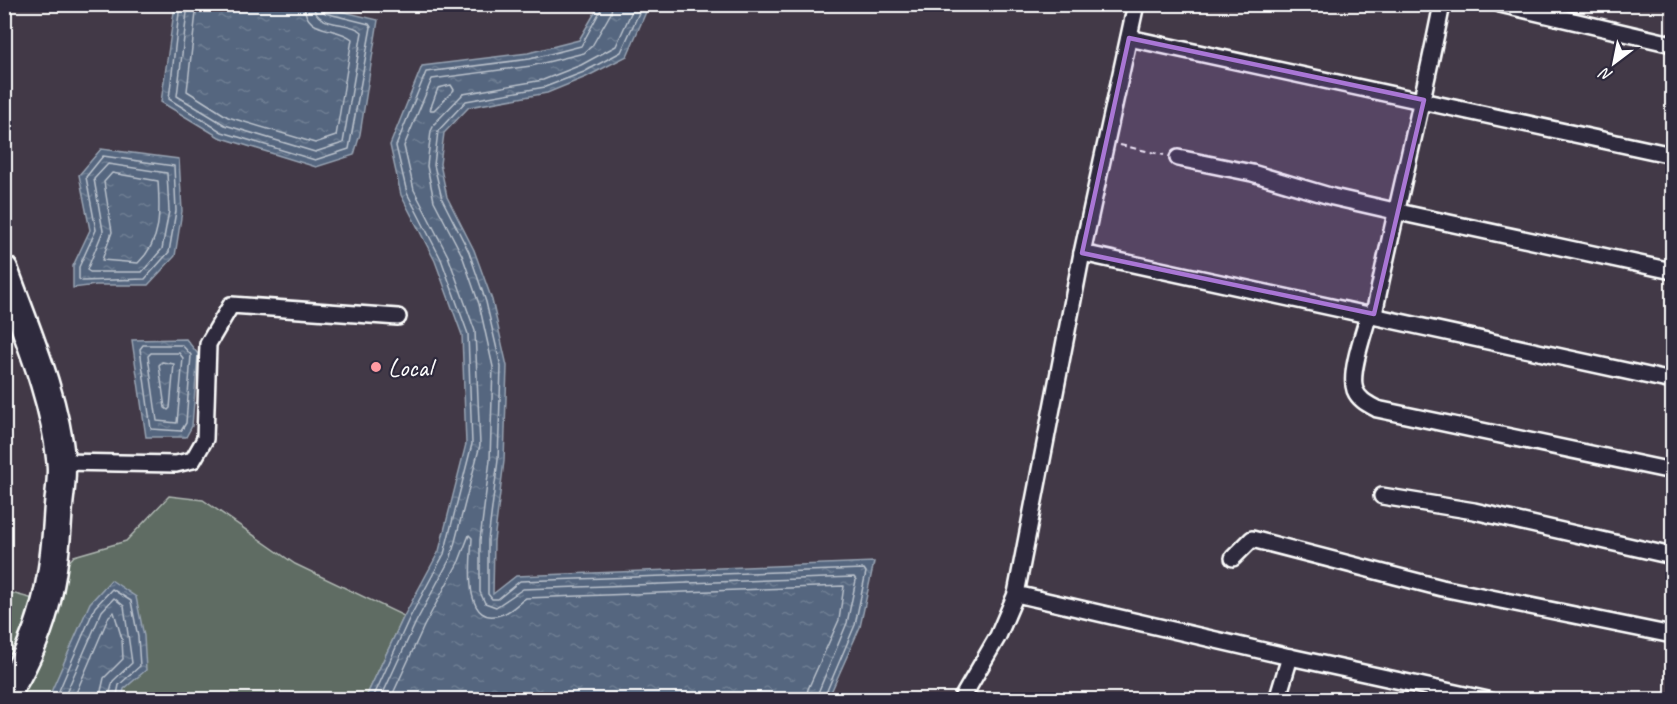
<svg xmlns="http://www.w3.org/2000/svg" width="1677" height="704" font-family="Caveat,sans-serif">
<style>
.grass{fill:#5e6c63;stroke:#aeb6b1;stroke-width:1.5}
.water{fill:url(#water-ripples);stroke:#98a3b2;stroke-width:1.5}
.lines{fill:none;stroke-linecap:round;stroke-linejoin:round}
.shore{stroke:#bbc2cc;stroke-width:1.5}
.street-casing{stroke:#fff;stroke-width:20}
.highway-casing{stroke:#fff;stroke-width:32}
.path{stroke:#fff;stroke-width:2;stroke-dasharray:6 4.5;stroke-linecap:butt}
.street{stroke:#2f2a3d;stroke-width:15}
.highway{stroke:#2f2a3d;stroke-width:27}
.marked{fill:#a976d5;fill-opacity:0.2;stroke:#a976d5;stroke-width:4.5;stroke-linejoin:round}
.poi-dot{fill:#ff9aa2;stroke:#2f2a3d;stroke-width:2}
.labels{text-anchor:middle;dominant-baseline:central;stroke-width:4.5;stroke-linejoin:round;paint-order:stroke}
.poi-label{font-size:26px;fill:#fff;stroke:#2f2a3d;text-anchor:start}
</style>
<defs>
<pattern id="water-ripples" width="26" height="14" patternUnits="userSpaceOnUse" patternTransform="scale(1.5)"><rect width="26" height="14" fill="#54667f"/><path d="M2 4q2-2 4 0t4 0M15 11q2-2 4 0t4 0" fill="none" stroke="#6e7d92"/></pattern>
</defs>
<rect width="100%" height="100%" fill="#423947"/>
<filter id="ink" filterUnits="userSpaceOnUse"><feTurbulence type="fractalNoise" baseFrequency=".0167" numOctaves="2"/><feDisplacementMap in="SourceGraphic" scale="12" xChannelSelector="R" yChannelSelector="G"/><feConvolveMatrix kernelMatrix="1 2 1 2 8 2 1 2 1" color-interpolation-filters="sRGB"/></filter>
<g filter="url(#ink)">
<path class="grass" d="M169,496l34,4 92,64 109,52 -39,83h-360l-1,-108 33,9 37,-44 52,-15z"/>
<g class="water">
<path d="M600,4l49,1 -22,51 -41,21 -39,16 -78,14 -25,26 -4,31 7,33 27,53 18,50 15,66 -3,95 -10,80 -1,53 23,-18 358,-14 -14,65 -32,72h-463l39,-83 35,-65 27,-107 -4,-109 -27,-74 -34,-66 -11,-50 32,-79 106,-13 51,-13z"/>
<path d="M175,5h140l63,15 -18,114 -6,21 -38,12 -97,-30 -58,-35z"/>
<path d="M101,149l78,10 3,52 -7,45 -27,29h-52l-23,3v-22l17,-36 -11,-55z"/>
<path d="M186,339l12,15 -6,72 -6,11h-40l-14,-97z"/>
<path d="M111,580l25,17 8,39 2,34 -22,19 -2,10h-74l42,-96z"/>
</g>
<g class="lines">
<g class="shore">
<path d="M180,4l-11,95 53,33 93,28 34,-11 22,-122 -2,-3 -44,-11 -5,-9"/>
<path d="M188,4l-11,92 48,29 90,27 28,-9 19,-111c-13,-12 -47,-3 -49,-28"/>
<path d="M197,4l-10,87 41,26 87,26 21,-7 16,-97c-17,-14 -47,-4 -48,-35"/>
<path d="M635,4l-19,42 -35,19 -38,15 -80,14 -28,29 -4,8 -4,35 7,35 28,54 17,49 14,63 -3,93 -10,80v52l5,11 11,4 27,-18 331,-12 2,3 -9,43 -32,77"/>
<path d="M643,4l-22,48 -37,20 -39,15 -79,14 -28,30 -4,34 8,34 27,53 17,50 15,65 -3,93 -10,80v54l4,5h6l22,-18 344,-12 2,3 -11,53 -32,75"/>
<path d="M451,85l3,5 -20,20h-4l8,-22z"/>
<path d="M103,156l71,10 2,45 -7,41 -24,27 -63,2 -3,-2v-12l17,-37 -10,-53z"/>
<path d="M108,164l59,9 2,38 -7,38 -20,23h-52l-3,-2 16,-39 -9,-52z"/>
<path d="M112,173l46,8c2,31 4,59 -20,82l-36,-3 10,-28 -8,-50z"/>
<path d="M143,345h39l9,10 -5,68 -5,8 -30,-2 -11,-80z"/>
<path d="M151,353h28l4,5 -6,65 -20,-2 -9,-65z"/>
<path d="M162,362l12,2 -4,44 -2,2 -3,-2 -6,-43z"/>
<path d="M55,700l40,-93 17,-18 19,12 7,36 2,29 -21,19 -3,15"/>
<path d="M63,700l39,-89 12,-13 10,8 8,57 -19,18 -5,19"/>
<path d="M73,700l36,-84 5,-4 8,27 1,20 -19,19 -5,22"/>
<path d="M372,700l37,-81 35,-65 28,-110 -4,-110 -27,-75 -34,-66 -11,-47 30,-74 104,-13 51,-13 23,-42"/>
<path d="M380,700l36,-78 35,-65 29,-112 -5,-114 -27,-75 -34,-66 -10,-44 28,-67 99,-13 53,-13 8,-7 19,-33 1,-9"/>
<path d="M390,700l34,-74 35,-65 10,-26 3,3c-1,21 -11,92 31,76 9,-3 15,-11 23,-16l318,-12 -5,34 -31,69 -2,11"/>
</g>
<g class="street-casing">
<g id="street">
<path d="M1500,4l172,40"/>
<path d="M1129,38l543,117"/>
<path d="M1178,158l74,15 81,24 79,18 260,56"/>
<path d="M1082,253l590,128"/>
<path d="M1369,314c-5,18 -20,59 -14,76 4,10 13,14 22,19l295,62"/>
<path d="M1374,314c21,-103 48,-206 68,-310"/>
<path d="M62,462l114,2 17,-4 12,-21 3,-95 23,-39 167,12"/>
<path d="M1382,496l92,15 198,45"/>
<path d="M1233,558l19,-19 190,49 230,47"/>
<path d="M1016,594l274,63 198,43"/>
<path d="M961,700l37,-64 18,-42 66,-341 54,-249"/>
<path d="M1277,700l13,-43"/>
</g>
</g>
<g class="highway-casing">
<path id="highway" d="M4,270c22,61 51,126 57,192 2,16 -2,33 -3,50 -4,71 -14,123 -54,185"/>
</g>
<path class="path" d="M1120,145l44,10"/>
<use href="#street" class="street"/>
<use href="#highway" class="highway"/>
</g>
</g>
<path class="marked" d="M1129,38l295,62 -50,214 -292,-61z"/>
<circle class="poi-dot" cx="376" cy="367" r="6"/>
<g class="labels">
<g class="poi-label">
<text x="388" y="367">Local</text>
</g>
</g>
<rect width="1677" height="704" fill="none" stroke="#2f2a3d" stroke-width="24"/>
<rect x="12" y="12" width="1653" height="680" fill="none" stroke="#fff" stroke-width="2" filter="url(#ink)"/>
<g transform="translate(1614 63) rotate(212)" stroke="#2f2a3d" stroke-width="4.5" paint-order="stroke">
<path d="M0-4.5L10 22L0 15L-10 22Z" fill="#ffffff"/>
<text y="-9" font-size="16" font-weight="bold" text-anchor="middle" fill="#ffffff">N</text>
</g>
</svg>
